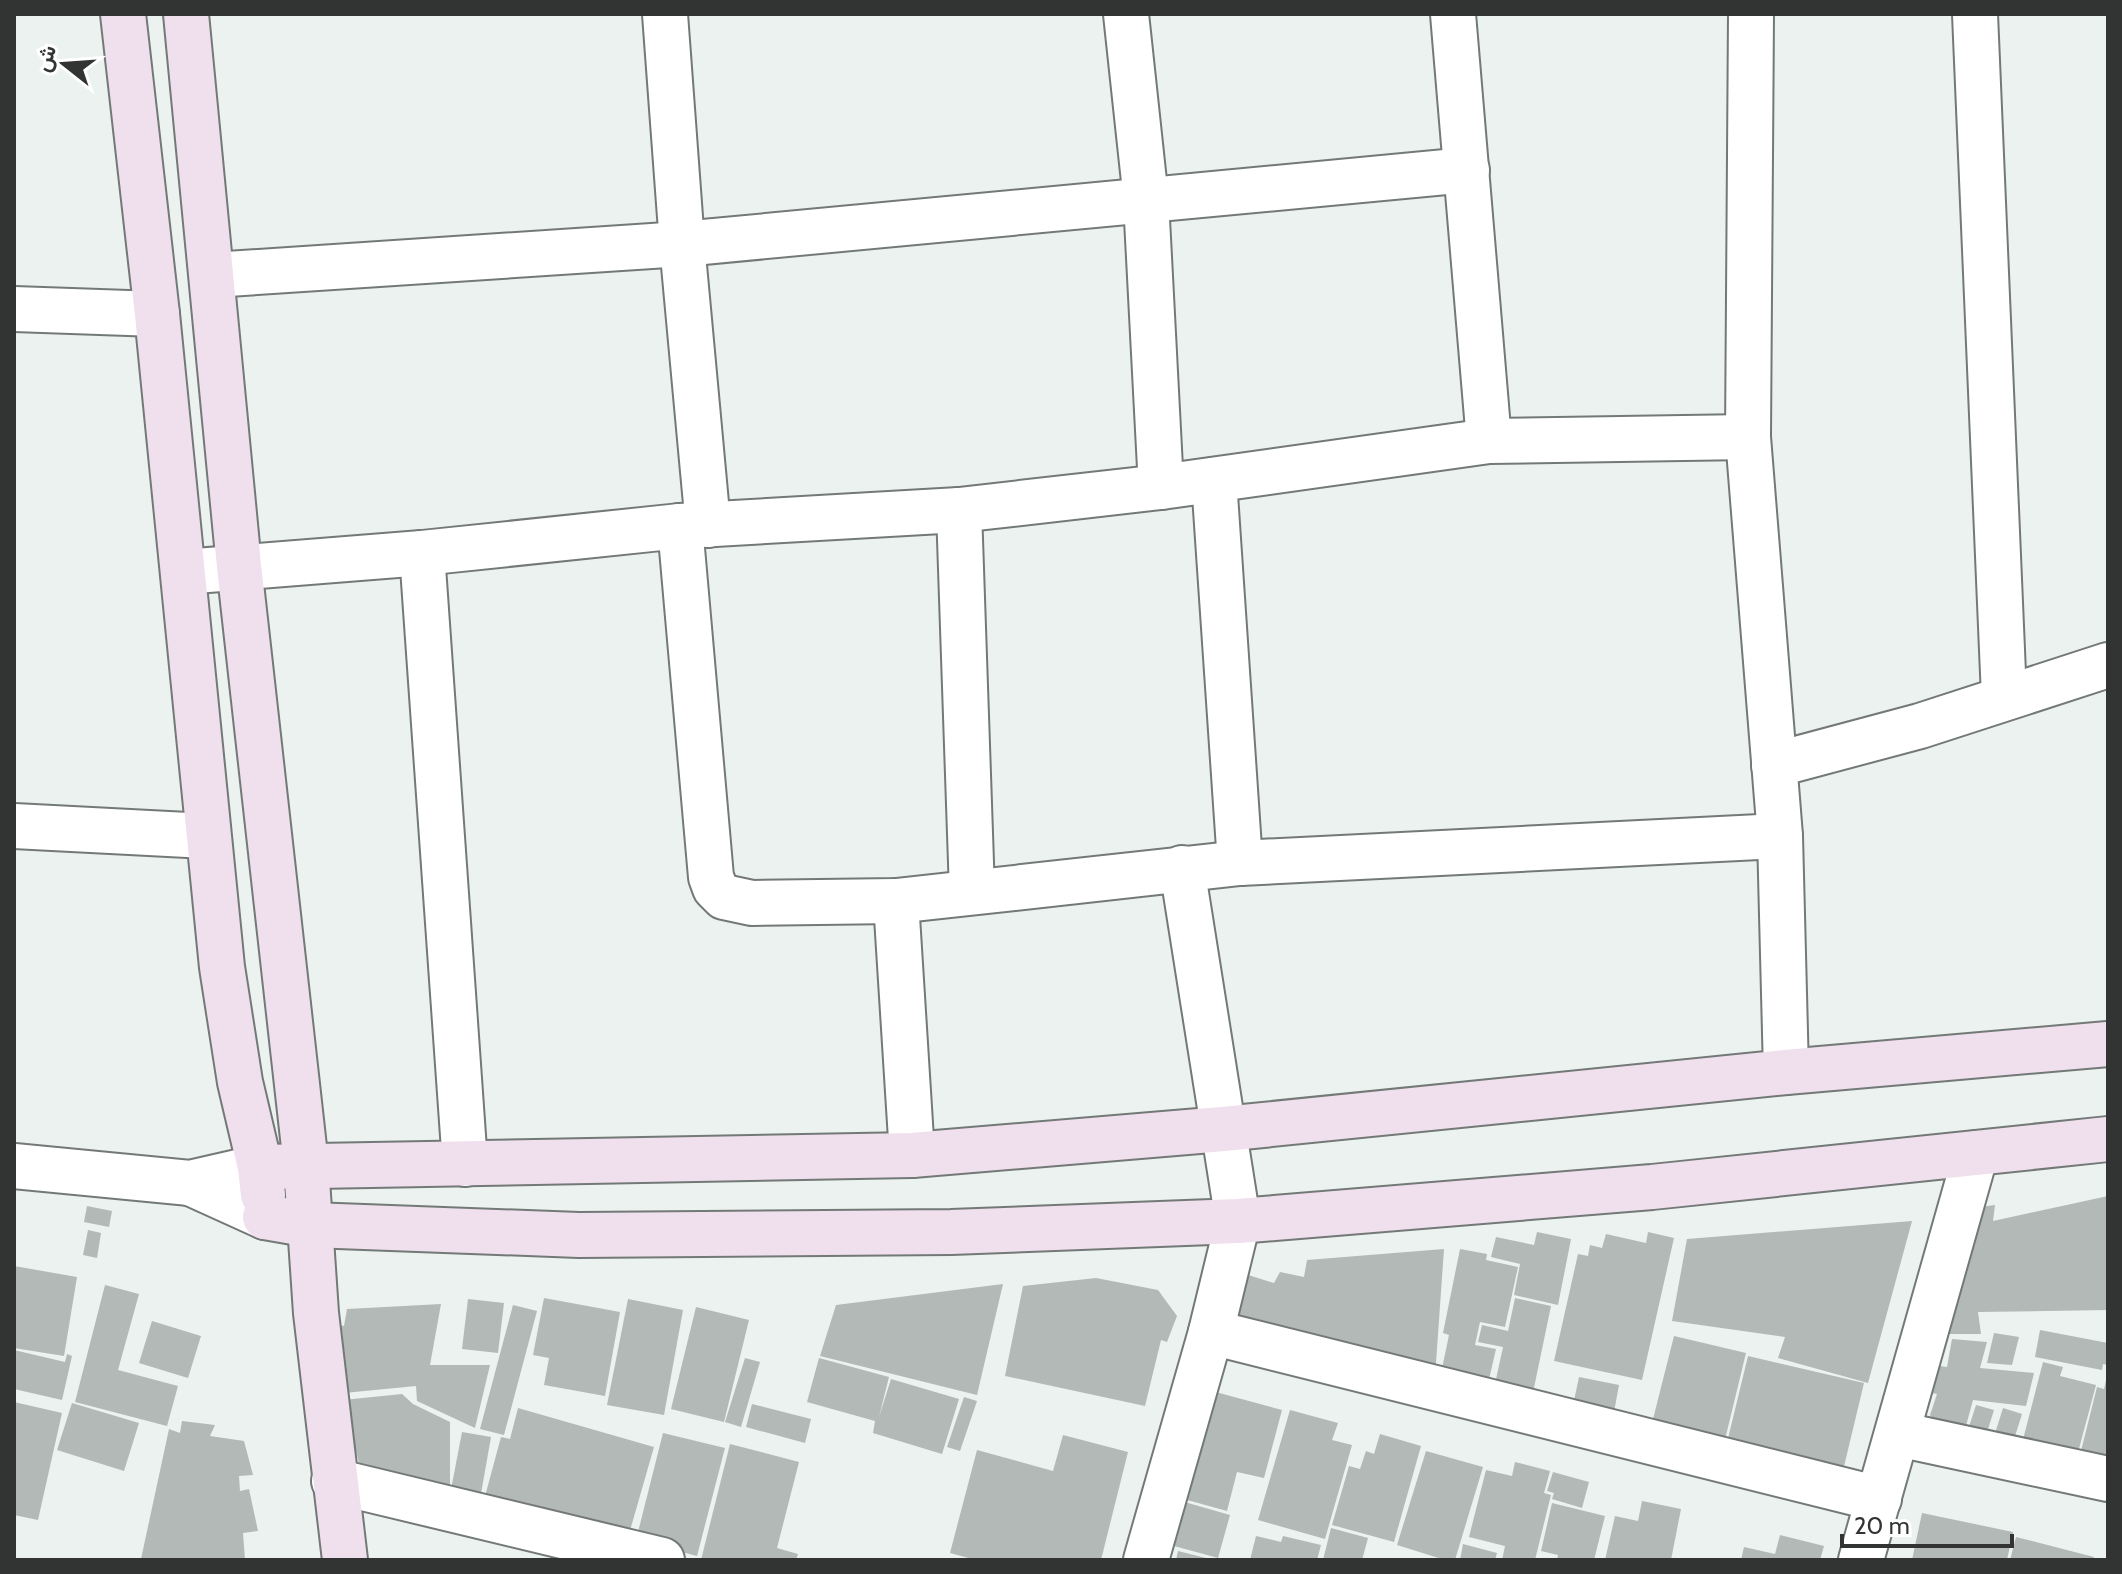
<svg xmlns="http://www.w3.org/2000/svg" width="2122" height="1574" font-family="Cabin,Vazirmatn,sans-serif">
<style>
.building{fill:#b2b9b7}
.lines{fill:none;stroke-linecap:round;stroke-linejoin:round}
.street-casing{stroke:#737977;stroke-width:48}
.secondary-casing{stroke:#737977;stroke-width:48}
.street{stroke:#fff;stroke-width:44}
.secondary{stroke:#f0dfec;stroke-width:44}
</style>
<rect width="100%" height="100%" fill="#ebf2f0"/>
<g class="building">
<path d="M2108,1196v114l-130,2 3,22h-38l29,-126 23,-3 -2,16z"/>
<path d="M87,1206l25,5 -3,16 -25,-5z"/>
<path d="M1912,1221l-44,162 -90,-25 7,-21 -113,-16 15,-82z"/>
<path d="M88,1230l13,3 -4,25 -14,-3z"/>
<path d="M1537,1232l34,7 -13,66 -44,-10 6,-31 -29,-7 5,-20 38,8z"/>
<path d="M1648,1232l26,6 -32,142 -88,-19 24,-107 10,2 2,-11 12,3 4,-14 40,9z"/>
<path d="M1444,1249l-9,128 -199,-53 9,-50 29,9 6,-11 24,5 3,-17z"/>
<path d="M1460,1249l27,5 -1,6 32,7 -13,60 -25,-5 -5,23 21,4 -9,39 -47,-10 9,-43 -6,-2z"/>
<path d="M14,1266l63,11 -13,79 -50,-8z"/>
<path d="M1096,1278l62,12 19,26 -10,26 -6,-2 -16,66 -140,-30 18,-90z"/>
<path d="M1003,1284l-26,111 -157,-39 16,-51z"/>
<path d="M105,1285l34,9 -21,76 60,16 -11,40 -92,-24z"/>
<path d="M544,1298l76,14 -15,84 -61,-11 5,-27 -16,-3z"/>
<path d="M1515,1298l36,8 -20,96 -38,-9 10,-46 -25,-5 4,-17 26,6z"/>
<path d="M468,1299l36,4 -6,50 -36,-4z"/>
<path d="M628,1299l55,11 -19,105 -57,-10z"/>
<path d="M441,1304l-11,61h60l-15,63 -58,-27 -1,-15 -72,7 -9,-69 9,2 3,-17z"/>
<path d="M513,1305l24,6 -33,124 -24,-6z"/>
<path d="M696,1307l53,13 -25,102 -53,-13z"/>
<path d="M152,1321l49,15 -13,42 -49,-15z"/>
<path d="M2040,1330l68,13v22l-5,-1 -1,6 -67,-13z"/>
<path d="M1994,1333l25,4 -7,28 -25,-2z"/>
<path d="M1674,1336l72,17 -25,103 -71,-25z"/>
<path d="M1952,1339l35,3 -7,26 54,5 -8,33 -53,-6 -10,37 -21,-5 -12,-17 7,-21 -10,-2 6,-27 14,2z"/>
<path d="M14,1350l51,12 2,-8 5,2 -10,44 -48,-11z"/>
<path d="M1748,1356l116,27 -24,100 -116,-28z"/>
<path d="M745,1358l15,4 -19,65 -16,-5z"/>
<path d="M819,1358l70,19 -10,40 12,-38 68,20 -17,55 -69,-21 2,-12 -68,-19z"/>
<path d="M2043,1362l20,5 -3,9 36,9 -20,75 -57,-5z"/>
<path d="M2107,1376l1,1v87l-29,-5 18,-72 7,2z"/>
<path d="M1579,1377l40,8 -7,38 -41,-8z"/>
<path d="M1212,1391l70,19 -18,68 -27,-6 -10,39 -47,-13z"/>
<path d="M402,1394l11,10 37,18v74l-90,-29 -17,-67z"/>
<path d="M964,1397l13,4 -17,50 -13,-4z"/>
<path d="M14,1402l48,11 -24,107 -24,-5z"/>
<path d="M72,1403l67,20 -15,48 -67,-21z"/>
<path d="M752,1404l59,15 -6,24 -59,-16z"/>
<path d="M1976,1405l18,5 -9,29 -18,-6z"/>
<path d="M518,1408l136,39 -27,94 -143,-41 17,-63 9,2z"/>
<path d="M2003,1408l19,6 -11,35 -19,-6z"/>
<path d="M1290,1410l48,13 -6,17 20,5 -27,94 -67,-19z"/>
<path d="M182,1421l33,4 -5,11 34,5 9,34 -14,1 1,15 9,-2 9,42 -15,2 2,27 -104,-1 28,-130 11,4z"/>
<path d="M462,1432l29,5 -12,68 -30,-5z"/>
<path d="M663,1433l62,15 -28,108 -61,-16z"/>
<path d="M1380,1434l41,12 -27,96 -62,-17 17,-59 11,3 6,-18 8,3z"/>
<path d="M1063,1435l65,17 -27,108h-125l-26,-7 27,-103 76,21z"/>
<path d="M730,1444l69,18 -22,86 21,6 -2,6h-95z"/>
<path d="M1426,1451l57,16 -28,93h-10l-48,-15z"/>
<path d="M1515,1462l35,9 -6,22 7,2 -16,65h-33l3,-14 -36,-9 17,-67 26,6z"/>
<path d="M1553,1472l36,10 -7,26 -30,-9 2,-6 -7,-2z"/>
<path d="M1181,1501l49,14 -12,43 -44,-12 4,-11 -6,-1z"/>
<path d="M1642,1501l39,8 -10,51h-66l10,-44 23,5z"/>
<path d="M1552,1503l53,13 -11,44h-37l1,-5 -17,-4z"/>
<path d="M1922,1513l91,19 -6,28h-95z"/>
<path d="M1331,1528l37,10 -6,22h-39z"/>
<path d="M1780,1535l44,11 -4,14h-79l3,-13 31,7z"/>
<path d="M1256,1536l25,6 2,-6 38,9 -4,15h-67z"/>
<path d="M2016,1537l78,20 -1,3h-83z"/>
<path d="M1463,1544l34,9 -2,7h-35z"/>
<path d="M1178,1551l32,8v1h-34z"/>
</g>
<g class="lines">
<g class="street-casing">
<g id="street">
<path d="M665,14l17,230 26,281"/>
<path d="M1126,14l20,186 15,287"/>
<path d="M1453,14l36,427"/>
<path d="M1751,14l-3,423 32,399 6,236"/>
<path d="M1975,14l29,683"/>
<path d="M212,275l470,-31 785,-74"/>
<path d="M14,309l143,5"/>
<path d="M1214,480l26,383"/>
<path d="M959,510l13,382"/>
<path d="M680,526l31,351 4,11 9,9 28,6 144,-2 344,-38 540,-27"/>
<path d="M422,553l43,611"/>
<path d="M183,572l239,-19 258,-27 279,-16 202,-23 328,-46 259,-4"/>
<path d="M1774,765l146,-39 188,-61"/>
<path d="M14,826l193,10"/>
<path d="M896,901l16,254"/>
<path d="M14,1166l176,17 70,-16"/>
<path d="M190,1183l75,34"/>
<path d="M1211,1332l668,167"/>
<path d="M1898,1434l210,45"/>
<path d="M334,1481l328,79"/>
<path d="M1146,1560l65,-228 27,-111 -56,-353"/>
<path d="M1861,1560l115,-407"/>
</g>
</g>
<g class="secondary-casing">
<g id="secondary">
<path d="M123,14l34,300 65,653 18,115 20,85 3,28"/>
<path d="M186,14l53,552 67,599 10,148 29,247"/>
<path d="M260,1167l652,-12 311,-26 563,-57 322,-28"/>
<path d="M265,1217l46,8 268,10 372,-3 287,-11 414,-34 456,-48"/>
</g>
</g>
<use href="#street" class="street"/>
<use href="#secondary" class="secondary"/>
</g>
<rect width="2122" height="1574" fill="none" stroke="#313433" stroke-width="32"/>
<g transform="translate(64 64) rotate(287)" stroke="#ffffff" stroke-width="6" paint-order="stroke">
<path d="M0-6L14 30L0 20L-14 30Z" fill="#313433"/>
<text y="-12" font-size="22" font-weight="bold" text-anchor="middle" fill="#313433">ش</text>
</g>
<path d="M1842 1534v12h170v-12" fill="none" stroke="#313433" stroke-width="4"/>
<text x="1854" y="1534" font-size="24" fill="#313433" stroke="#ffffff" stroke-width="6" paint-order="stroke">20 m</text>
</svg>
